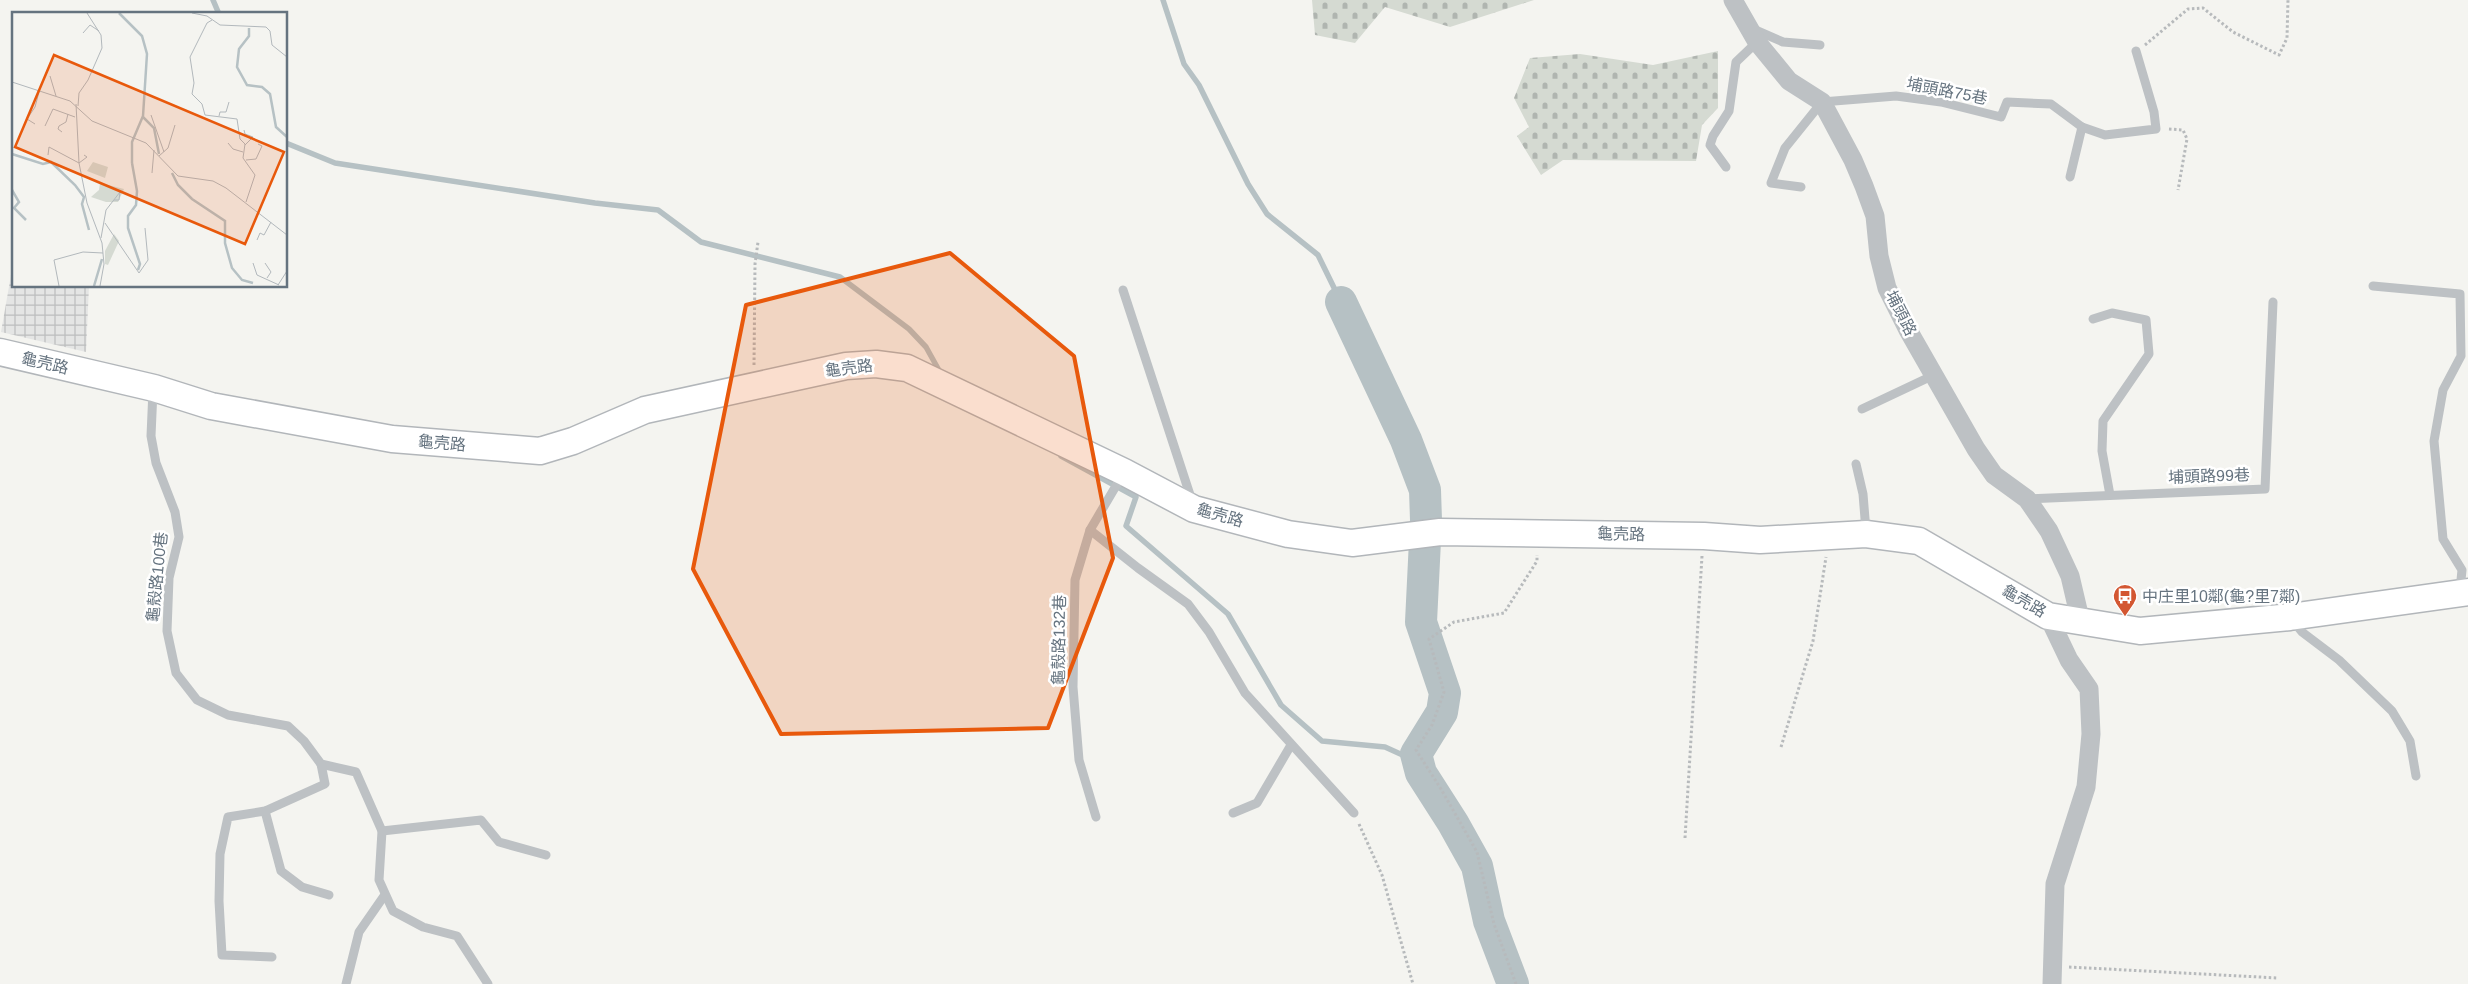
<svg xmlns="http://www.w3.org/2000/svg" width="2468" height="984" font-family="Helvetica,'Noto Sans TC',sans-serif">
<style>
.industrial{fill:url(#industrial-grid)}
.cemetery{fill:url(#cemetery-stones)}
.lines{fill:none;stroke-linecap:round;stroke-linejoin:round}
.stream{stroke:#b6c1c4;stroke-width:5.5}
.river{stroke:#b6c1c4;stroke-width:32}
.secondary-casing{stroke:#b2b6ba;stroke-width:29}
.path{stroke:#b7babc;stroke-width:3;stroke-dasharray:2.5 2.5;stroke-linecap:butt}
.lane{stroke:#bdc1c4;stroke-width:9}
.street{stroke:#bdc1c4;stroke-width:19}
.secondary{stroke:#fff;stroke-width:26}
.marked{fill:#e8590c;fill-opacity:0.2;stroke:#e8590c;stroke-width:4;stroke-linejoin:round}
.labels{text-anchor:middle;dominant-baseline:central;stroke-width:5;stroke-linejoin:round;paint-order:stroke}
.street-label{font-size:16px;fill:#65737f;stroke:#fff}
.poi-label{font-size:16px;fill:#65737f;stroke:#fff;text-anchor:start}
.inset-river{fill:none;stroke:#b6c1c4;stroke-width:2.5}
.inset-road{fill:none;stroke:#b2b8bc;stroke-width:1}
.view{fill:#e8590c;fill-opacity:0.15;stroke:#e8590c;stroke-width:2.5}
.inset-edge{fill:none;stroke:#65737f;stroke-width:2.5}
</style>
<defs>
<pattern id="industrial-grid" width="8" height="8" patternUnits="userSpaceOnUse" patternTransform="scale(1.25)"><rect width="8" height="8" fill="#e4e5e4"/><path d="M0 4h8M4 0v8" fill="none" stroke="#bcbebe"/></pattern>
<pattern id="cemetery-stones" width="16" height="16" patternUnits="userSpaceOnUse" patternTransform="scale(1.25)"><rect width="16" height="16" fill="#d5dad2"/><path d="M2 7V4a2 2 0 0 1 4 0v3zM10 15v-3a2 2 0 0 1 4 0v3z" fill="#b0b5b0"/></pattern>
</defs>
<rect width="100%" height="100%" fill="#f4f4f0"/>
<path class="industrial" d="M14,258v28h75l-3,66 -85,-20z"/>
<g class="cemetery">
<path d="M1312,0h222l-84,27 -65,-20 -30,36 -40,-8z"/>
<path d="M1718,51v57l-16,17 -6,36 -133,-1 -22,15 -24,-39 12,-9 -15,-29 16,-40 50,-4 73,11z"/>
</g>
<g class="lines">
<g class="stream">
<path d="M213,0l6,14"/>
<path d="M1163,0l21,64 15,21 49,99 19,30 51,41 23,47"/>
<path d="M286,143l49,20 260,40 63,7 43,32 139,35 69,52 17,18 15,27"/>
<path d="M1061,456l75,41 -10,29 102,88 53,91 41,36 63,6 33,15"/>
</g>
<path class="river" d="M1341,302l65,138 19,50 1,30 -5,102 24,71 -3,19 -26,42 5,19 32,50 24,43 12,55 24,63"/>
<g class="secondary-casing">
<path id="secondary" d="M0,352l154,36 57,18 181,33 148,12 33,-10 72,-31 201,-44 30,-2 31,4 217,104 70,37 94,25 64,9 88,-11 264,4 56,4 106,-6 53,7 129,75 92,15 150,-14 178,-25"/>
</g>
<g class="path">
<path d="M2145,45l43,-36 15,-1 30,24 46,23 8,-17 1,-38"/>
<path d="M2169,129l14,1 4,9 -9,51"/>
<path d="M754,365l1,-101 3,-22"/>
<path d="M1781,747l32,-106 13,-84"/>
<path d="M1359,824l23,51 31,109"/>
<path d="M1685,838l17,-282"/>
<path d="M2069,967l209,11"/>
<path d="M1516,984l-22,-60 -17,-72 -36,-63 -25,-39 16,-25 12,-33 -15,-53 25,-17 50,-9 33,-52v-6"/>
</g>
<g class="lane">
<path d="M1753,29l30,13 37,3"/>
<path d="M1726,167l-16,-22 3,-9 16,-25 7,-49 21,-20"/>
<path d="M2070,177l12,-50"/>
<path d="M1801,187l-30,-4 14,-35 37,-46 74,-6 45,6 60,15 6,-15 44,2 31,23 23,8 51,-6 -2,-17 -18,-61"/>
<path d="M2373,286l87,8 1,62 -18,34 -9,51 9,98 19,31 -2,20"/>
<path d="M1123,290l69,211"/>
<path d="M2093,319l19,-6 34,7 3,34 -46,67 -1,30 8,44"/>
<path d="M153,390l-2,46 5,27 19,49 4,25 -10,41 -2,53 9,42 21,27 31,15 60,11 16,15 17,23 35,8 26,59 -3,49 14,31 30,16 34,9 31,48"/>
<path d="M1862,409l72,-34"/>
<path d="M1856,464l7,30 3,37"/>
<path d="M2028,499l237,-10 8,-187"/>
<path d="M1090,530l48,38 50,36 21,28 36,61 109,120"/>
<path d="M2293,621l9,11 37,28 53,51 18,30 6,35"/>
<path d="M265,811l16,60 21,16 27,8"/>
<path d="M1233,813l24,-10 34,-58"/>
<path d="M1096,817l-17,-57 -6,-73 2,-107 15,-50 33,-56"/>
<path d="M382,831l99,-11 18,22 47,13"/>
<path d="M272,957l-50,-2 -3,-54 1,-47 8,-37 37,-6 60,-27 -4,-20"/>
<path d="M346,984l13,-52 25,-36"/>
</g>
<g class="street">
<path d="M1733,0l24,42 32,39 33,21 31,58 11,26 11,30 4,40 8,32 21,42 68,119 18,26 33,24 22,32 21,45 11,47"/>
<path d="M2048,616l21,44 20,29 2,45 -5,53 -31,97 -3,100"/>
</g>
<use href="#secondary" class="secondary"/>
</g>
<path class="marked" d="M950,253l124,103 39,202 -65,170 -267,6 -88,-165 53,-264z"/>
<defs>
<g id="bus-pin" transform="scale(1.25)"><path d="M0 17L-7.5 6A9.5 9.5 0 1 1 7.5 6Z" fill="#d35732" stroke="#fff"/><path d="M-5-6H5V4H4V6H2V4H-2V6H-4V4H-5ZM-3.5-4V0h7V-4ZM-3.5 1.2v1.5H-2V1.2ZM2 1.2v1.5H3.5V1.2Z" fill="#fff"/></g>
</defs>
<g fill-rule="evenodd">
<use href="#bus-pin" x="2125" y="596"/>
</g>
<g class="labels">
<g class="street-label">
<text transform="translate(1947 91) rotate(11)">埔頭路75巷</text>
<text transform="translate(1901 313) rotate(63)">埔頭路</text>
<text transform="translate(45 363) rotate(13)">龜壳路</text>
<text transform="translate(849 368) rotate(-7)">龜壳路</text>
<text transform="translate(442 443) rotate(5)">龜壳路</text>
<text transform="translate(2209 476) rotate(-2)">埔頭路99巷</text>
<text transform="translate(1220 515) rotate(16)">龜壳路</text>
<text transform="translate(1621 534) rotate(1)">龜壳路</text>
<text transform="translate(157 577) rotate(-84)">龜殼路100巷</text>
<text transform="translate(2024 601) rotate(30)">龜壳路</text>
<text transform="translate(1059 640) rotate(-89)">龜殼路132巷</text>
</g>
<g class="poi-label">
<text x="2142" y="596">中庄里10鄰(龜?里7鄰)</text>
</g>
</g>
<g transform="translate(12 12)">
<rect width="275" height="275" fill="#f4f4f0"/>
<path d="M102,222l5,7 -11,24 -3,-1v-13z" fill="#d5dad2"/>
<path d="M81,150l15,5 -3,11 -18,-7zM88,171l24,6 -6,13h-12l-15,-5 8,-7z" fill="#d5dad2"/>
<path class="inset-river" d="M107,1l23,23 5,18 -4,62 -11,26v21M237,16v8l-10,13 -2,18 10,18 15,2 8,7 6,33 11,10M131,105l11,11 5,26M0,142l31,10 8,-2 24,23 9,12 -2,7 7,26M120,151l5,28 -1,14 -8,11v12l12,36 -2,6M160,161l6,12 14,14 33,22v22l7,25 10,12 11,3M0,178l7,12 -5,6 12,12M82,274l8,-27"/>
<path class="inset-road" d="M180,1l15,3 13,9 46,2 4,4 2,14 15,12M200,8l-5,3 -17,34 4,26 -2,11 10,10 3,11 32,4 3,20 5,5 -2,14 12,17 -9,27M71,21l7,-8 9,6M38,64l6,20M0,70l58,19 22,20 54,22 32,33 35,5 13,7 61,47M64,92l3,59 8,40 15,40 2,21 -4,22M66,94l1,-13 9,-13 14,-32 -1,-13 -14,-22M139,103l13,37M207,104l1,-4h6l3,-10M23,112l-8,-5 8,-12 4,-15M33,114l8,-17 22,8M232,118l1,4 8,3 -8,8M50,120l-4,-3 1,-3 7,-4 2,-8M216,131l5,6 10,3M36,143l1,-8 30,16 8,-6 -3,-2M147,144l9,-8 7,-23M234,148l10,-1 6,-13 -4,-2M140,161l2,-23M93,211l34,50 9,-13 -3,-32M89,226l5,-28 14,-18 -1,8h-5M245,228l3,-7 4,2 7,-13M241,251l4,12 22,10M253,251l6,9 -4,6M266,273l9,-14M47,274l-5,-26 29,-8 20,1"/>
<path class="view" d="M42,43l230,97 -39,92 -230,-97z"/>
<rect width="275" height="275" class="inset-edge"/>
</g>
</svg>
